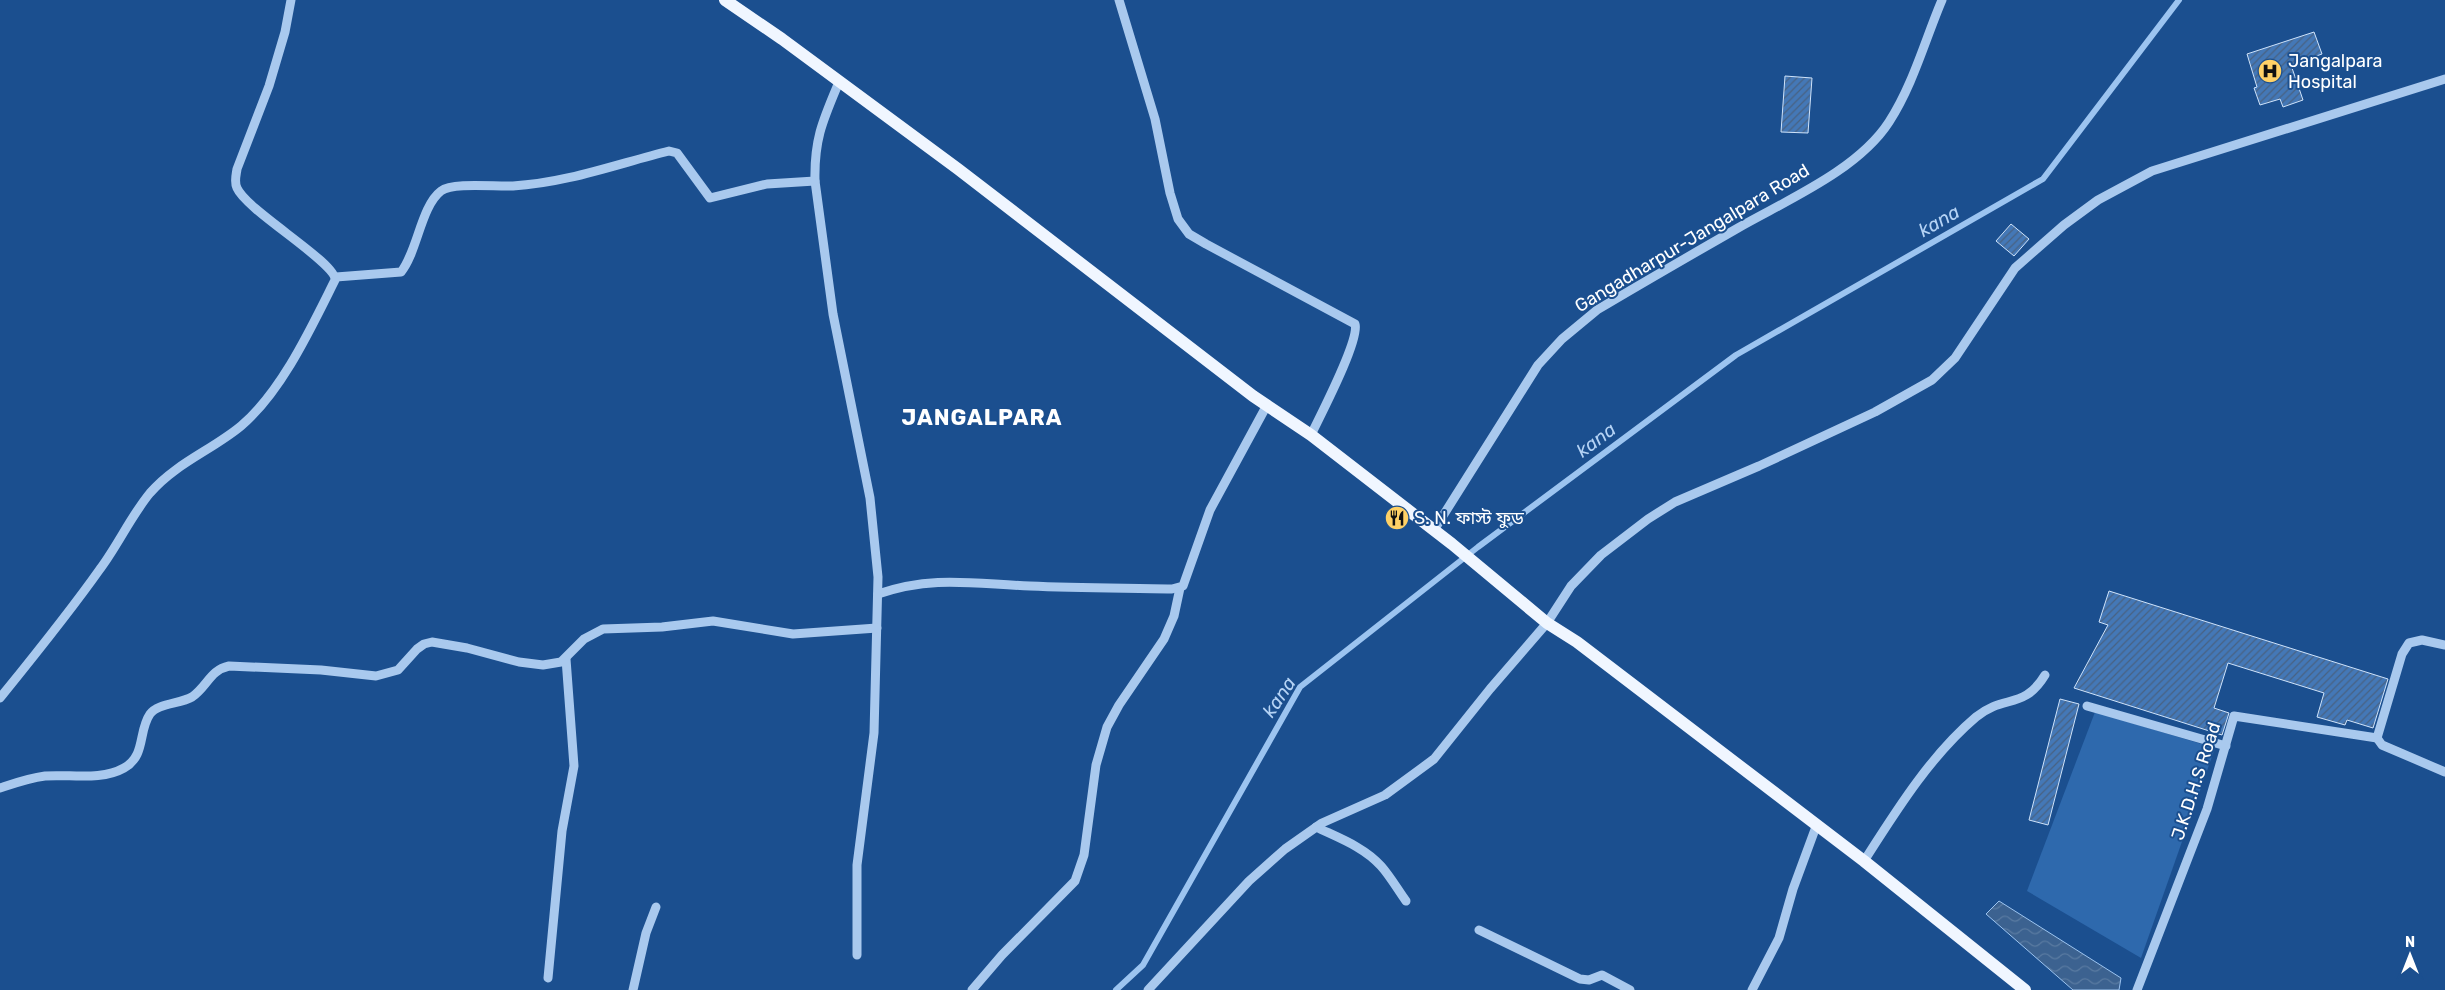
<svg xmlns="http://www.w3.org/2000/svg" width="2445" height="990" font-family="Rubik,'Noto Sans Bengali',sans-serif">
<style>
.garden{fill:#2e69ad}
.water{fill:url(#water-waves);stroke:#9cc4f0}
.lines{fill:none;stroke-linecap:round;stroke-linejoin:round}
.stream{stroke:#9cc4f0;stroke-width:6}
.building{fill:url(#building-hatch);stroke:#cfe3fa}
.minor{stroke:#a9c9ee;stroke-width:9}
.major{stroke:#f0f6ff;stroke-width:12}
.labels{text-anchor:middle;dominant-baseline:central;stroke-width:4;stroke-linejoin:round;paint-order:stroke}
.poi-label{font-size:18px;fill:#fff;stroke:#1b4f8f;text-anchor:start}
.street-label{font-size:18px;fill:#fff;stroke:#1b4f8f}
.water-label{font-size:19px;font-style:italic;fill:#b5d3f5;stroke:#1b4f8f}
.district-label{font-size:22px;font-weight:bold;letter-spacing:1px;fill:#fff;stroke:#1b4f8f}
</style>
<defs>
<pattern id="water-waves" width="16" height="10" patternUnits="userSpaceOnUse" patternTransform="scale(1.25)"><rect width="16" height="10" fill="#3c6290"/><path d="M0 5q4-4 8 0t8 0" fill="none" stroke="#597aa1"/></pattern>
<pattern id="building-hatch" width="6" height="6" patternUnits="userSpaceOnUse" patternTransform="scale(1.25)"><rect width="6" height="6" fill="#4478b7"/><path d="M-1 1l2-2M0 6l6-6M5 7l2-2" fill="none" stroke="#486282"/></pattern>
</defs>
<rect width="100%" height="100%" fill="#1b4f8f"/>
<path class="garden" d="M2095,712l120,36 -74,210 -114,-67z"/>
<path class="water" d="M1999,901l122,77 -2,12h-46l-87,-76z"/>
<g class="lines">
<path class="stream" d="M1116,990l27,-25 157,-278 178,-140 258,-192 307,-176 136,-179"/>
</g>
<g class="building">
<path d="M2314,32l8,22 -31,11 12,35 -20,7 -3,-8 -20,6 -6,-17 3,-1 -10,-33z"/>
<path d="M1785,76l27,2 -4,55 -27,-1z"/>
<path d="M2011,224l18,15 -15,17 -18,-15z"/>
<path d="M2109,591l279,88 -15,49 -26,-8 -2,5 -28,-8 7,-24 -96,-30 -14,45 15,5 -7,22 -148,-47 34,-63 -9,-3z"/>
<path d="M2060,699l19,5 -31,121 -19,-5z"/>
</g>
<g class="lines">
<g class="minor">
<path d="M1119,0l36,119 15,74 8,26 11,15 17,10 149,80c5,16 -35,92 -44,111"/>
<path d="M839,82c-16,38 -25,57 -24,99l18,133 37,184 8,79 -4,156 -17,132v90"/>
<path d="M336,277l65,-5c16,-19 20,-66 40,-81 12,-9 55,-4 72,-5 53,-3 104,-22 156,-35l8,2 33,45 57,-14 48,-3"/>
<path d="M1434,530l104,-165 24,-26 35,-29c47,-28 94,-55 141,-82 49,-28 120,-58 151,-106 24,-37 36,-82 53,-122"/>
<path d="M878,594c55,-19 96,-10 152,-8 47,2 95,2 142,3l11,-3 27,-76 57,-105"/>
<path d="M2445,645l-23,-5 -13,3 -7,11 -25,84 5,7 63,27"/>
<path d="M0,698c34,-42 69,-85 100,-129 18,-24 31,-53 50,-76 26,-30 62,-43 91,-67 41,-35 70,-98 94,-146 2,-17 -88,-69 -98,-92 -3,-6 -1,-12 0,-19l32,-83 16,-54 6,-32"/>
<path d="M2087,706l139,40"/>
<path d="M0,788c15,-5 29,-10 45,-12 25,-2 56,5 79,-8 22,-12 14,-37 26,-54 8,-11 30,-10 42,-17 15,-10 18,-27 37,-31l92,4 55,6 22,-6 19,-21 7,-5 8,-2 35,6 52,14 24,3 18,-3 23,-23 19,-10 59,-2 51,-6 80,13 84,-6"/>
<path d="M1316,827c23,11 48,20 65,39 9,10 17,24 25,35"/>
<path d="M1864,861c32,-50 66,-105 112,-144 28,-23 48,-7 69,-42"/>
<path d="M1479,930l101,49 9,1 13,-5 28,15"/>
<path d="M548,978l14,-147 12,-65 -8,-107"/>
<path d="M633,990l13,-57 10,-26"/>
<path d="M972,990l30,-35 73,-74 9,-26 12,-90 11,-38 12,-22 45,-66 10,-23 6,-28"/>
<path d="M1148,990l101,-109 36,-32 37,-26 63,-28 49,-36 56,-70 57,-66 24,-37 30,-31 47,-36 27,-17 84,-36 116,-54 57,-32 23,-22 60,-90 49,-43 34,-25 54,-29 293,-92"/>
<path d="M1752,990l27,-52 14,-49 24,-65"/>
<path d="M2137,990l70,-181 27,-93 143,22"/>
</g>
<path class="major" d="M725,0l57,39 176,130 295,227 58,39 141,109 95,79 30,19 287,219 161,129"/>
</g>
<defs>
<g id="hospital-disc" transform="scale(1.25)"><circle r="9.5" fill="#ffd166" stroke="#1b4f8f"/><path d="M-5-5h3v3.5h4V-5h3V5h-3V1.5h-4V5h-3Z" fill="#111"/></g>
<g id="restaurant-disc" transform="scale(1.25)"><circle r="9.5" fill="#ffd166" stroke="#1b4f8f"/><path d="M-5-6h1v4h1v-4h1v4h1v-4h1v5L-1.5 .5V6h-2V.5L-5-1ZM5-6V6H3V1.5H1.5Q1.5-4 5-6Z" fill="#111"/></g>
</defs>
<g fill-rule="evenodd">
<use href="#hospital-disc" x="2270" y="71"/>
<use href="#restaurant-disc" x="1397" y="518"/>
</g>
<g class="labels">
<g class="poi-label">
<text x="2288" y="61">Jangalpara<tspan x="2288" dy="21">Hospital</tspan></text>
<text x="1414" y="518">S. N. ফাস্ট ফুড</text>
</g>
<g class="street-label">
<text transform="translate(1692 238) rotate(-31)">Gangadharpur-Jangalpara Road</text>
<text transform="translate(2196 781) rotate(-72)">J.K.D.H.S Road</text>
</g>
<g class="water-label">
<text transform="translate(1939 221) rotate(-30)">kana</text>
<text transform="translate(1596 440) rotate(-37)">kana</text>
<text transform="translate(1279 697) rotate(-56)">kana</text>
</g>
<g class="district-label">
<text x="982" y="417">JANGALPARA</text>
</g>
</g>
<g transform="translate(2410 955)" stroke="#1b4f8f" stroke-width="4" paint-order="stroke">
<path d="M0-4L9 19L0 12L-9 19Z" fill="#ffffff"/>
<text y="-8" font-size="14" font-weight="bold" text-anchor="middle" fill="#ffffff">N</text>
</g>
</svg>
